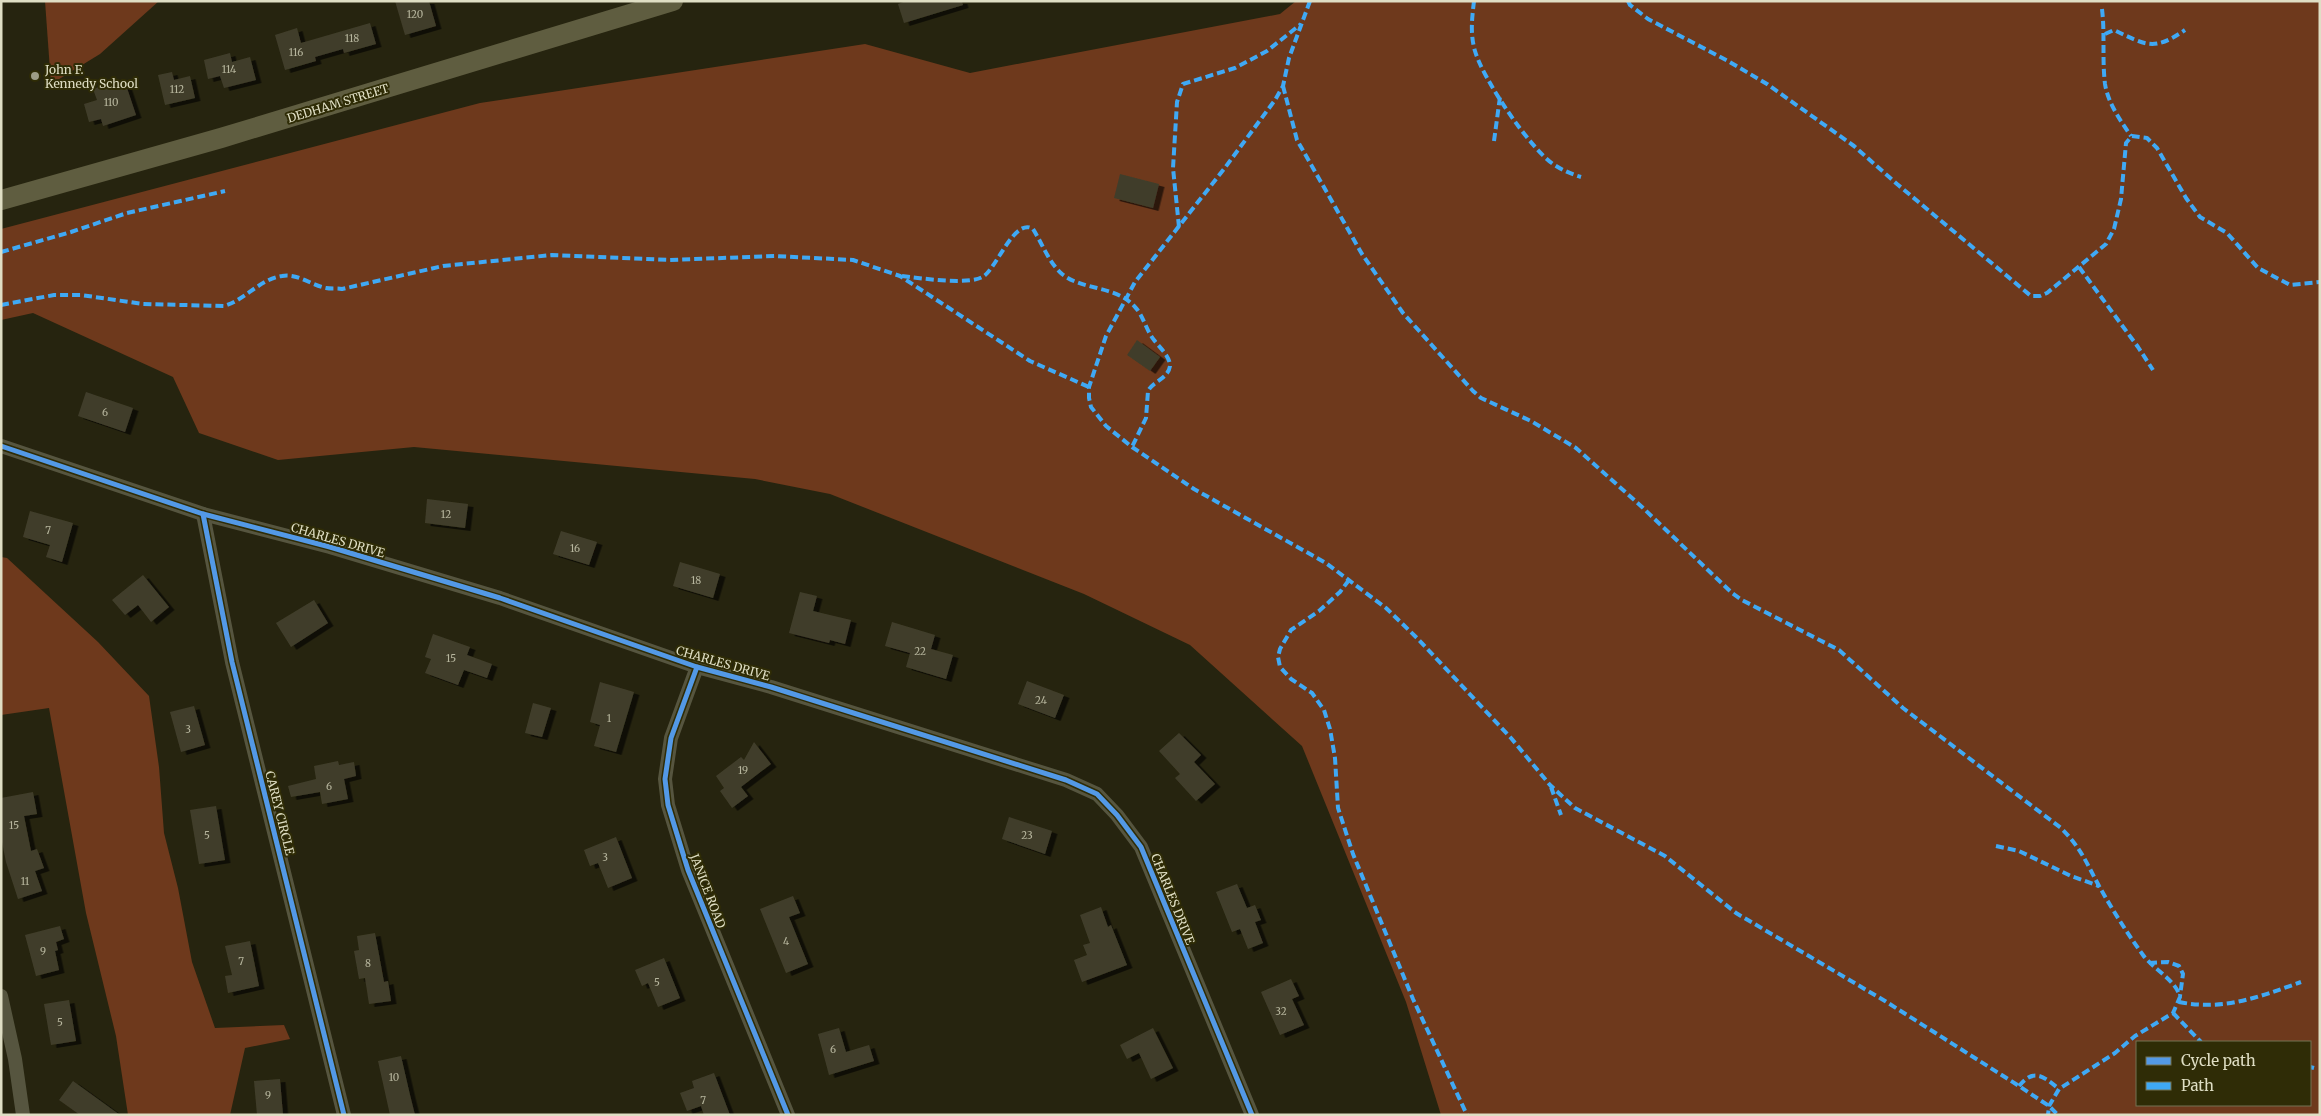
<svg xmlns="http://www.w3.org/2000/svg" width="2321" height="1116" font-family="Merriweather,serif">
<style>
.green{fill:#6e391c;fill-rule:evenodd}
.building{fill:#403e2a;filter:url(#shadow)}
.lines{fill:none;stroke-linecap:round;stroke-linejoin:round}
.minor{stroke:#56553f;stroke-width:14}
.secondary{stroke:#5f5d40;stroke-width:20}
.quiet{stroke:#3fa9f5;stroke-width:4;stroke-dasharray:8 4;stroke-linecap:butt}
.cycleway-casing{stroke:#2f2c06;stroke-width:8}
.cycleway{stroke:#5399e6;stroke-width:5}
.poi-dot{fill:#9e9d85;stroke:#2f2c06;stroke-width:2}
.labels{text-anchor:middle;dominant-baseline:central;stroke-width:4;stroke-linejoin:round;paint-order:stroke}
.number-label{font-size:10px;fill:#b7b69e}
.poi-label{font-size:12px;fill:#dfdec4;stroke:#2f2c06;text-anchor:start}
.street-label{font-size:12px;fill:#dfdec4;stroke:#2f2c06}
</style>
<defs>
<filter id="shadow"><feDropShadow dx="5.5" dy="3" stdDeviation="0" flood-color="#0009"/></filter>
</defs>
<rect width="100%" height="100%" fill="#26240f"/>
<g class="green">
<path d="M45,1h114l-59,53 -49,30z"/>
<path d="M1296,1h1024v1114h-879l-35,-113 -104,-256 -112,-101 -106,-51 -254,-100 -75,-15 -341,-32 -136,13 -79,-27 -26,-56 -140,-64 -32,7v-91l479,-126 385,-59 105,29 310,-59zM2137,1042h173v63h-173z"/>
<path d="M1,557l6,1 91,84 51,54 10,71 5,66 14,55 14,74 23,66 69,-3 6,14 -45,9 -15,67h-102l-12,-79 -30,-123 -37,-205 -48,7z"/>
</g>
<g class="building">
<path d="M395,1h34l7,25 -31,9z"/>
<path d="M906,1h56l1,4 -59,18 -6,-19z"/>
<path d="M370,23l6,21 -32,9 -1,-4 -28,8 1,4 -31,9 -10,-35 22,-7 4,15z"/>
<path d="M230,53l2,9 18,-5 6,23 -32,8 -4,-12 -12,3 -4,-19z"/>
<path d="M172,72l2,8 16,-4 5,22 -30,7 -7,-30z"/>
<path d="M124,79l12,36 -33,11 -2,-7 -12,3 -5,-18 13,-4 -4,-11z"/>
<path d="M1120,174l39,10 -6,24 -39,-10z"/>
<path d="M1137,340l23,17 -10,14 -23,-16z"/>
<path d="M86,392l47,16 -8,24 -47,-16z"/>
<path d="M427,499l41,5 -3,24 -40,-5z"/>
<path d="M30,511l43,12 -11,39 -16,-5 4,-12 -27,-8z"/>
<path d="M561,531l36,11 -8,23 -36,-11z"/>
<path d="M680,562l40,12 -7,24 -40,-12z"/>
<path d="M143,575l26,32 -18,15 -13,-17 -13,10 -13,-15z"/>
<path d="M800,592l17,4 -4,15 38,9 -6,24 -15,-4 -1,3 -40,-10z"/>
<path d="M314,600l14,23 -37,24 -15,-24z"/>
<path d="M892,622l43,13 -4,14 22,6 -7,24 -40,-12 4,-14 -25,-7z"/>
<path d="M433,634l37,13 -3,8 25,9 -5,14 -23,-8 -6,15 -33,-12 6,-14 -6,-2z"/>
<path d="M1027,681l37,14 -9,23 -37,-14z"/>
<path d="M600,682l34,10 -18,60 -22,-6 6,-21 -10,-3z"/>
<path d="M533,703l18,5 -9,29 -17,-4z"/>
<path d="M194,706l11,39 -24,7 -11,-40z"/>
<path d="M1179,733l22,22 -7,7 21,22 -19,17 -21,-23 5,-4 -21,-23z"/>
<path d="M754,742l17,22 -30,23 7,9 -16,12 -12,-17 4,-3 -8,-12 25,-19 3,3z"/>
<path d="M338,761l1,4 15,-3 2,14 -12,3 4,20 -26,5 -2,-12 -29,5 -3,-11 28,-7 -2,-13z"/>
<path d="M33,792l4,22 -13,2 7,35 6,-2 7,19 -9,3 7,20 -24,8 -12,-37 -5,-25v-39z"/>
<path d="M216,806l9,54 -26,4 -9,-54z"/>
<path d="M1009,817l43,14 -7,23 -43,-15z"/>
<path d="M616,837l16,41 -24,10 -10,-25 -8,3 -6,-16z"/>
<path d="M1237,884l10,24 8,-3 6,15 -6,2 8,21 -15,6 -8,-20 -8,3 -16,-40z"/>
<path d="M793,896l7,17 -11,4 19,47 -22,9 -26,-64z"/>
<path d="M1101,907l7,20 3,-2 16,40 -45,17 -8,-22 13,-5 -4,-10 7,-2 -10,-28z"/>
<path d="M60,926l4,13 -8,3 2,8 -3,1 4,19 -23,6 -11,-41z"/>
<path d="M375,933l9,49 4,-1 3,20 -22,3 -4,-26 -6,1 -5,-28 5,-1 -2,-14z"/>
<path d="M250,941l9,45 -31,7 -3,-17 7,-1 -7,-29z"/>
<path d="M664,958l16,40 -22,9 -10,-24 -6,3 -7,-16z"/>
<path d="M1291,979l8,17 -7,3 12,26 -24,10 -19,-43z"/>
<path d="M69,1000l7,41 -25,4 -7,-41z"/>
<path d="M839,1028l7,24 23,-7 5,16 -45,14 -11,-41z"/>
<path d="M1153,1028l20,40 -22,11 -12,-26 -12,6 -7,-14z"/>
<path d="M401,1056l9,39 5,20h-25l-12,-54z"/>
<path d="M714,1073l16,42h-26l-3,-9 -14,5 -7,-18 14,-5 -2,-7z"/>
<path d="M280,1079l3,36h-26l-3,-34z"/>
<path d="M73,1081l47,34h-40l-21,-15z"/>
</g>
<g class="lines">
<g class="minor">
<path d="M1,446l202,68 127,33 170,51 197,69 74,20 295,93 31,14 20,21 24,32 111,268"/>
<path d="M203,514l29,148 112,453"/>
<path d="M697,667l-26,71 -6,41 3,26 20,65 100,245"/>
<path d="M1,996l14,63 8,56"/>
</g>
<path class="secondary" d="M1,200l220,-62 452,-137"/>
<g class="quiet">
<path d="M1310,1l-21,57 -6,28 -8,14 -51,69 -89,113 -29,54 -17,51v11l2,9 15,19 26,21 62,42 132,74 60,45 31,30 94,100 39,47 25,23 90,48 71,57 149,88 134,85 30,20 9,9"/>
<path d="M1474,1c-2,17 -4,33 1,50 8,28 54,96 78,113 9,6 18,10 28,13"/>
<path d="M1628,1l2,4 18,14 80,42 39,23 87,62 43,38 134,112h9l7,-3 59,-49 8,-15 7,-30 5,-56 6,-7 15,2 10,10 29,50 14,19 27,16 31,35 32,17 30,-3"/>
<path d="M2102,9c3,25 0,50 3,75 3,19 15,36 26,52"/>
<path d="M2105,34l9,-4c32,15 39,22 71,0"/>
<path d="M1283,86l14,54 65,114 41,59 70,78 8,7 50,23 45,27 66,59 90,86 10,7 97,50 64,58 158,120c20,20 25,34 38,58 13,23 28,47 44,69 10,14 33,25 37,42l-7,16 -38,23 -20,17 -56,36 -10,17 -1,9"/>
<path d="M1494,141l6,-44"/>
<path d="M1179,227l-6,-59 4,-66 6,-18 52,-16 32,-17 34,-27"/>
<path d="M1,252l70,-20 56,-19 98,-22"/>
<path d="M2079,267l59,80 15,23"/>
<path d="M902,276c18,2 68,10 82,0 13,-9 31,-59 49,-47 9,14 16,34 29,45 21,17 54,11 73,33 8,8 11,23 19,33 5,7 16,16 16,26 -2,13 -17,15 -22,25l-2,27 -14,29"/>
<path d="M1,305l53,-10h27l62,9 81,2c21,-6 36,-27 58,-30 15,-3 29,9 44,12 5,1 11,0 16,1l101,-23 109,-11 118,5 105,-4 78,4 47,16 130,85 59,26"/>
<path d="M1349,580l-9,12 -21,19 -28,19 -11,19 -2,8 2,10 11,12 21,14 12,17 6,19 5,29 3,50 15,46 60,145 54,116"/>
<path d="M1551,787l10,28"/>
<path d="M1996,846l23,5 52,25 28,10"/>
<path d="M2149,963l19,-1 11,4 4,8 -3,22"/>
<path d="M2179,1002c45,9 80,-5 122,-20"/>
<path d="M2173,1013l28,29"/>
<path d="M2310,1067l4,1"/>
<path d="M2019,1086c15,-18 24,-10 40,3"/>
</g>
<g class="cycleway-casing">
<g id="cycleway">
<path d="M1,446l202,68 127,33 170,51 197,69 74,20 295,93 31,14 20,21 24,32 111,268"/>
<path d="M203,514l29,148 112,453"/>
<path d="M697,667l-26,71 -6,41 3,26 20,65 100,245"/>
</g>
</g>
<use href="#cycleway" class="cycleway"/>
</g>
<circle class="poi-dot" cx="35" cy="76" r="5"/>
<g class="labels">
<g class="number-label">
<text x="415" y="14">120</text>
<text x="352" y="38">118</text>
<text x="296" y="52">116</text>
<text x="229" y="69">114</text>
<text x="177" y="89">112</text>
<text x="111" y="102">110</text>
<text x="105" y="412">6</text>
<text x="446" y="514">12</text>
<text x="48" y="530">7</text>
<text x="575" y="548">16</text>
<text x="696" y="580">18</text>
<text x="920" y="651">22</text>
<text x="451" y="658">15</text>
<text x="1041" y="700">24</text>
<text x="609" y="718">1</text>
<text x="188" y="729">3</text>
<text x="743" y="770">19</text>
<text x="329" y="786">6</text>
<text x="14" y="825">15</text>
<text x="207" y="835">5</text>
<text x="1027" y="835">23</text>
<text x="605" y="857">3</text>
<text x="25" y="881">11</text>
<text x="786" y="941">4</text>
<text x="43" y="951">9</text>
<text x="241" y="961">7</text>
<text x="368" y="963">8</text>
<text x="657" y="982">5</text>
<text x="1281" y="1011">32</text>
<text x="60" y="1022">5</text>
<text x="833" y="1049">6</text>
<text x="394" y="1077">10</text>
<text x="268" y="1095">9</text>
<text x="703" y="1100">7</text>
</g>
<g class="poi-label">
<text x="45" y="69">John F.<tspan x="45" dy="14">Kennedy School</tspan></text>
</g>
<g class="street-label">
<text transform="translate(338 103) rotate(-17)">DEDHAM STREET</text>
<text transform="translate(338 540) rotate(16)">CHARLES DRIVE</text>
<text transform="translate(723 663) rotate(16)">CHARLES DRIVE</text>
<text transform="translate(280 813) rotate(76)">CAREY CIRCLE</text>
<text transform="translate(708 891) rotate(69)">JANICE ROAD</text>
<text transform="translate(1173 899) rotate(68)">CHARLES DRIVE</text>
</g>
</g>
<rect width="2321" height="1116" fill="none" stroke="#dfdec4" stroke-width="5"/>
<rect x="2136" y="1041" width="175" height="65" fill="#2f2c06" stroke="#757352"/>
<rect x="2146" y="1057" width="25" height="8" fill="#5399e6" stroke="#757352"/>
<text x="2181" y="1066" font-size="15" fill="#dfdec4">Cycle path</text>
<rect x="2146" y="1082" width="25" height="8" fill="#3fa9f5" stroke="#757352"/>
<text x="2181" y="1091" font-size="15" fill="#dfdec4">Path</text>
</svg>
